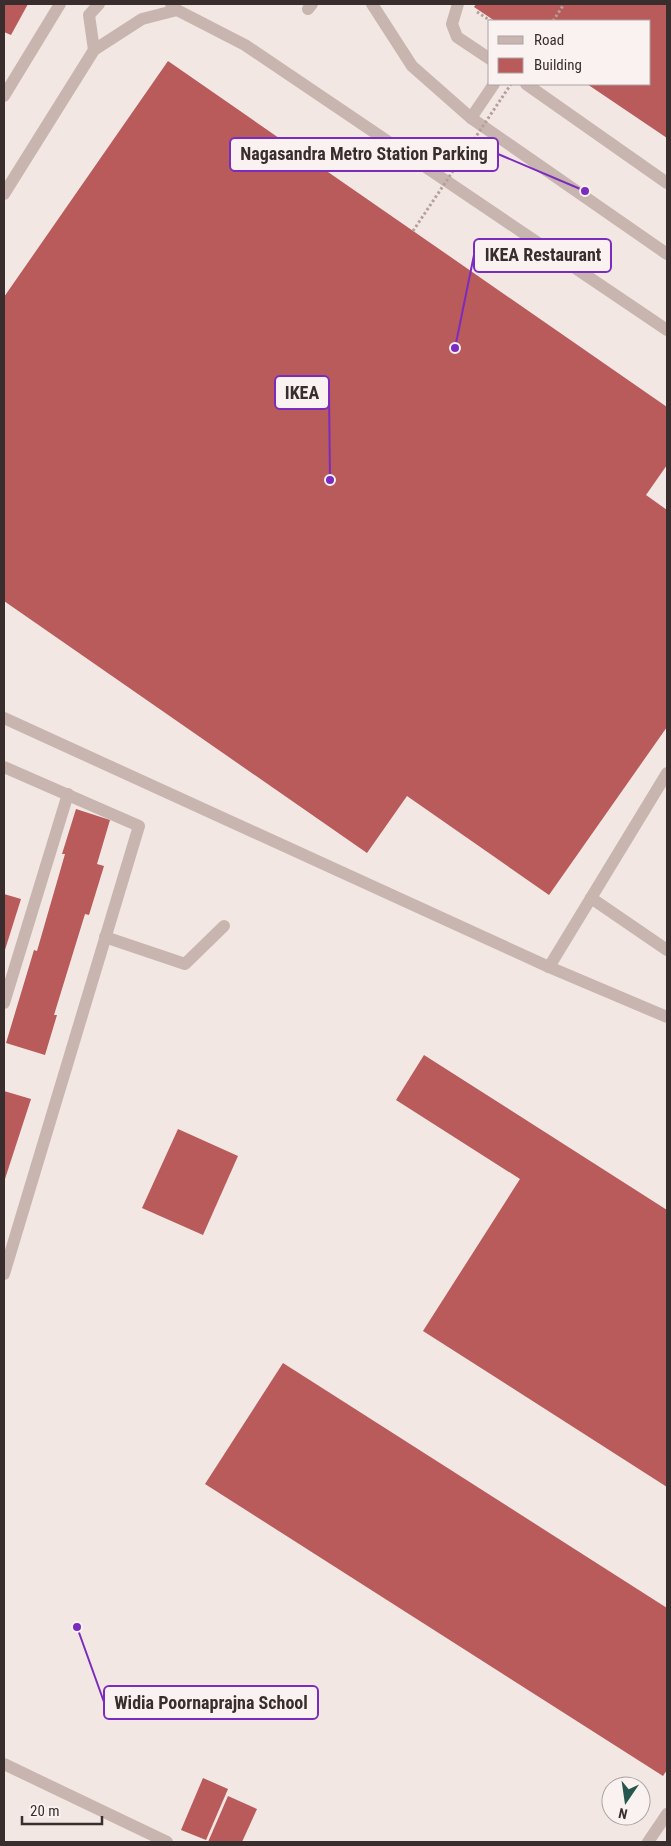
<svg xmlns="http://www.w3.org/2000/svg" width="671" height="1846" font-family="'Roboto Condensed',sans-serif">
<style>
.building{fill:#b95a5b}
.lines{fill:none;stroke-linecap:round;stroke-linejoin:round}
.path{stroke:#b59f9a;stroke-width:3;stroke-dasharray:2.5 2.5;stroke-linecap:butt}
.service{stroke:#c9b5b0;stroke-width:12}
.minor{stroke:#c9b5b0;stroke-width:12}
.path-bridge{stroke:#b59f9a;stroke-width:3;stroke-dasharray:2.5 2.5;stroke-linecap:butt}
.leader{fill:none;stroke:#7b2cbf;stroke-width:2}
.callout-dot{fill:#7b2cbf;stroke:#f9f2f0;stroke-width:2}
.callout{fill:#f9f2f0;stroke:#7b2cbf;stroke-width:2}
.callout-label{font-size:18px;text-anchor:middle;font-weight:bold;fill:#392e2d}
</style>
<rect width="100%" height="100%" fill="#f2e7e3"/>
<g class="building">
<path d="M4,4h24l-17,31 -7,-3z"/>
<path d="M476,4h191v134l-80,-54h63v-63h-155l-21,-14z"/>
<path d="M168,61l499,346v58l-21,30 21,15v217l-118,168 -142,-99 -40,57 -363,-252v-304z"/>
<path d="M76,809l34,11 -13,44 7,2 -15,49 -4,-1 -31,101h3l-12,40 -39,-12 28,-93 3,1 28,-97h-3z"/>
<path d="M4,894l17,5 -17,54z"/>
<path d="M424,1055l243,155v277l-244,-156 97,-152 -124,-79z"/>
<path d="M4,1091l27,8 -27,83z"/>
<path d="M178,1129l60,27 -35,79 -61,-27z"/>
<path d="M283,1363l384,245v162l-4,6 -458,-292z"/>
<path d="M203,1778l25,11 -22,51 -25,-10z"/>
<path d="M228,1796l29,13 -15,33h-34z"/>
</g>
<g class="lines">
<g class="path">
<path d="M477,12l14,9"/>
<path d="M553,21l11,-17"/>
</g>
<g class="service">
<path d="M171,4l6,6 68,35 422,285"/>
<path d="M372,4l40,62 59,52"/>
<path d="M458,4l-6,20 5,13 33,22"/>
<path d="M308,9l4,-5"/>
<path d="M94,50l-5,-35 10,-11"/>
<path d="M494,84l-23,34 196,136"/>
<path d="M526,84l141,99"/>
<path d="M4,194l90,-144 48,-31 35,-9"/>
<path d="M4,718l545,249 118,50"/>
<path d="M591,898l76,52"/>
<path d="M549,967l118,-194"/>
<path d="M648,1842l19,-28"/>
</g>
<g class="minor">
<path d="M4,96l56,-92"/>
<path d="M4,767l135,59 -135,448"/>
<path d="M105,937l80,27 39,-38"/>
<path d="M4,1003l64,-209"/>
<path d="M4,1764l163,78"/>
</g>
<path class="path-bridge" d="M413,231l98,-147"/>
</g>
<path class="leader" d="M585 191L498 154M455 348L474 255M330 480L329 393M77 1627L104 1702"/>
<g class="callout-dot">
<circle cx="585" cy="191" r="5"/>
<circle cx="455" cy="348" r="5"/>
<circle cx="330" cy="480" r="5"/>
<circle cx="77" cy="1627" r="5"/>
</g>
<g class="callout">
<rect x="230" y="138" width="268" height="33" rx="5"/>
<rect x="474" y="239" width="137" height="33" rx="5"/>
<rect x="275" y="376" width="54" height="33" rx="5"/>
<rect x="104" y="1686" width="214" height="33" rx="5"/>
</g>
<g class="callout-label">
<text x="364" y="160">Nagasandra Metro Station Parking</text>
<text x="543" y="261">IKEA Restaurant</text>
<text x="302" y="399">IKEA</text>
<text x="211" y="1709">Widia Poornaprajna School</text>
</g>
<rect width="671" height="1846" fill="none" stroke="#392e2d" stroke-width="10"/>
<rect x="488" y="20" width="162" height="65" fill="#f9f2f0" stroke="#aca4a2"/>
<rect x="498" y="36" width="25" height="8" fill="#c9b5b0" stroke="#aca4a2"/>
<text x="534" y="45" font-size="15" fill="#392e2d">Road</text>
<rect x="498" y="58" width="25" height="15" fill="#b95a5b" stroke="#aca4a2"/>
<text x="534" y="70" font-size="15" fill="#392e2d">Building</text>
<g transform="translate(626 1801) rotate(193)"><circle r="24" fill="#f9f2f0" stroke="#aca4a2"/>
<path d="M0-4L9 19L0 12L-9 19Z" fill="#26574e"/>
<text y="-8" font-size="14" font-weight="bold" text-anchor="middle" fill="#392e2d">N</text>
</g>
<path d="M22 1816v8h80v-8" fill="none" stroke="#392e2d" stroke-width="2.5"/>
<text x="30" y="1816" font-size="15" fill="#392e2d" stroke="#f9f2f0" stroke-width="4" paint-order="stroke">20 m</text>
</svg>
